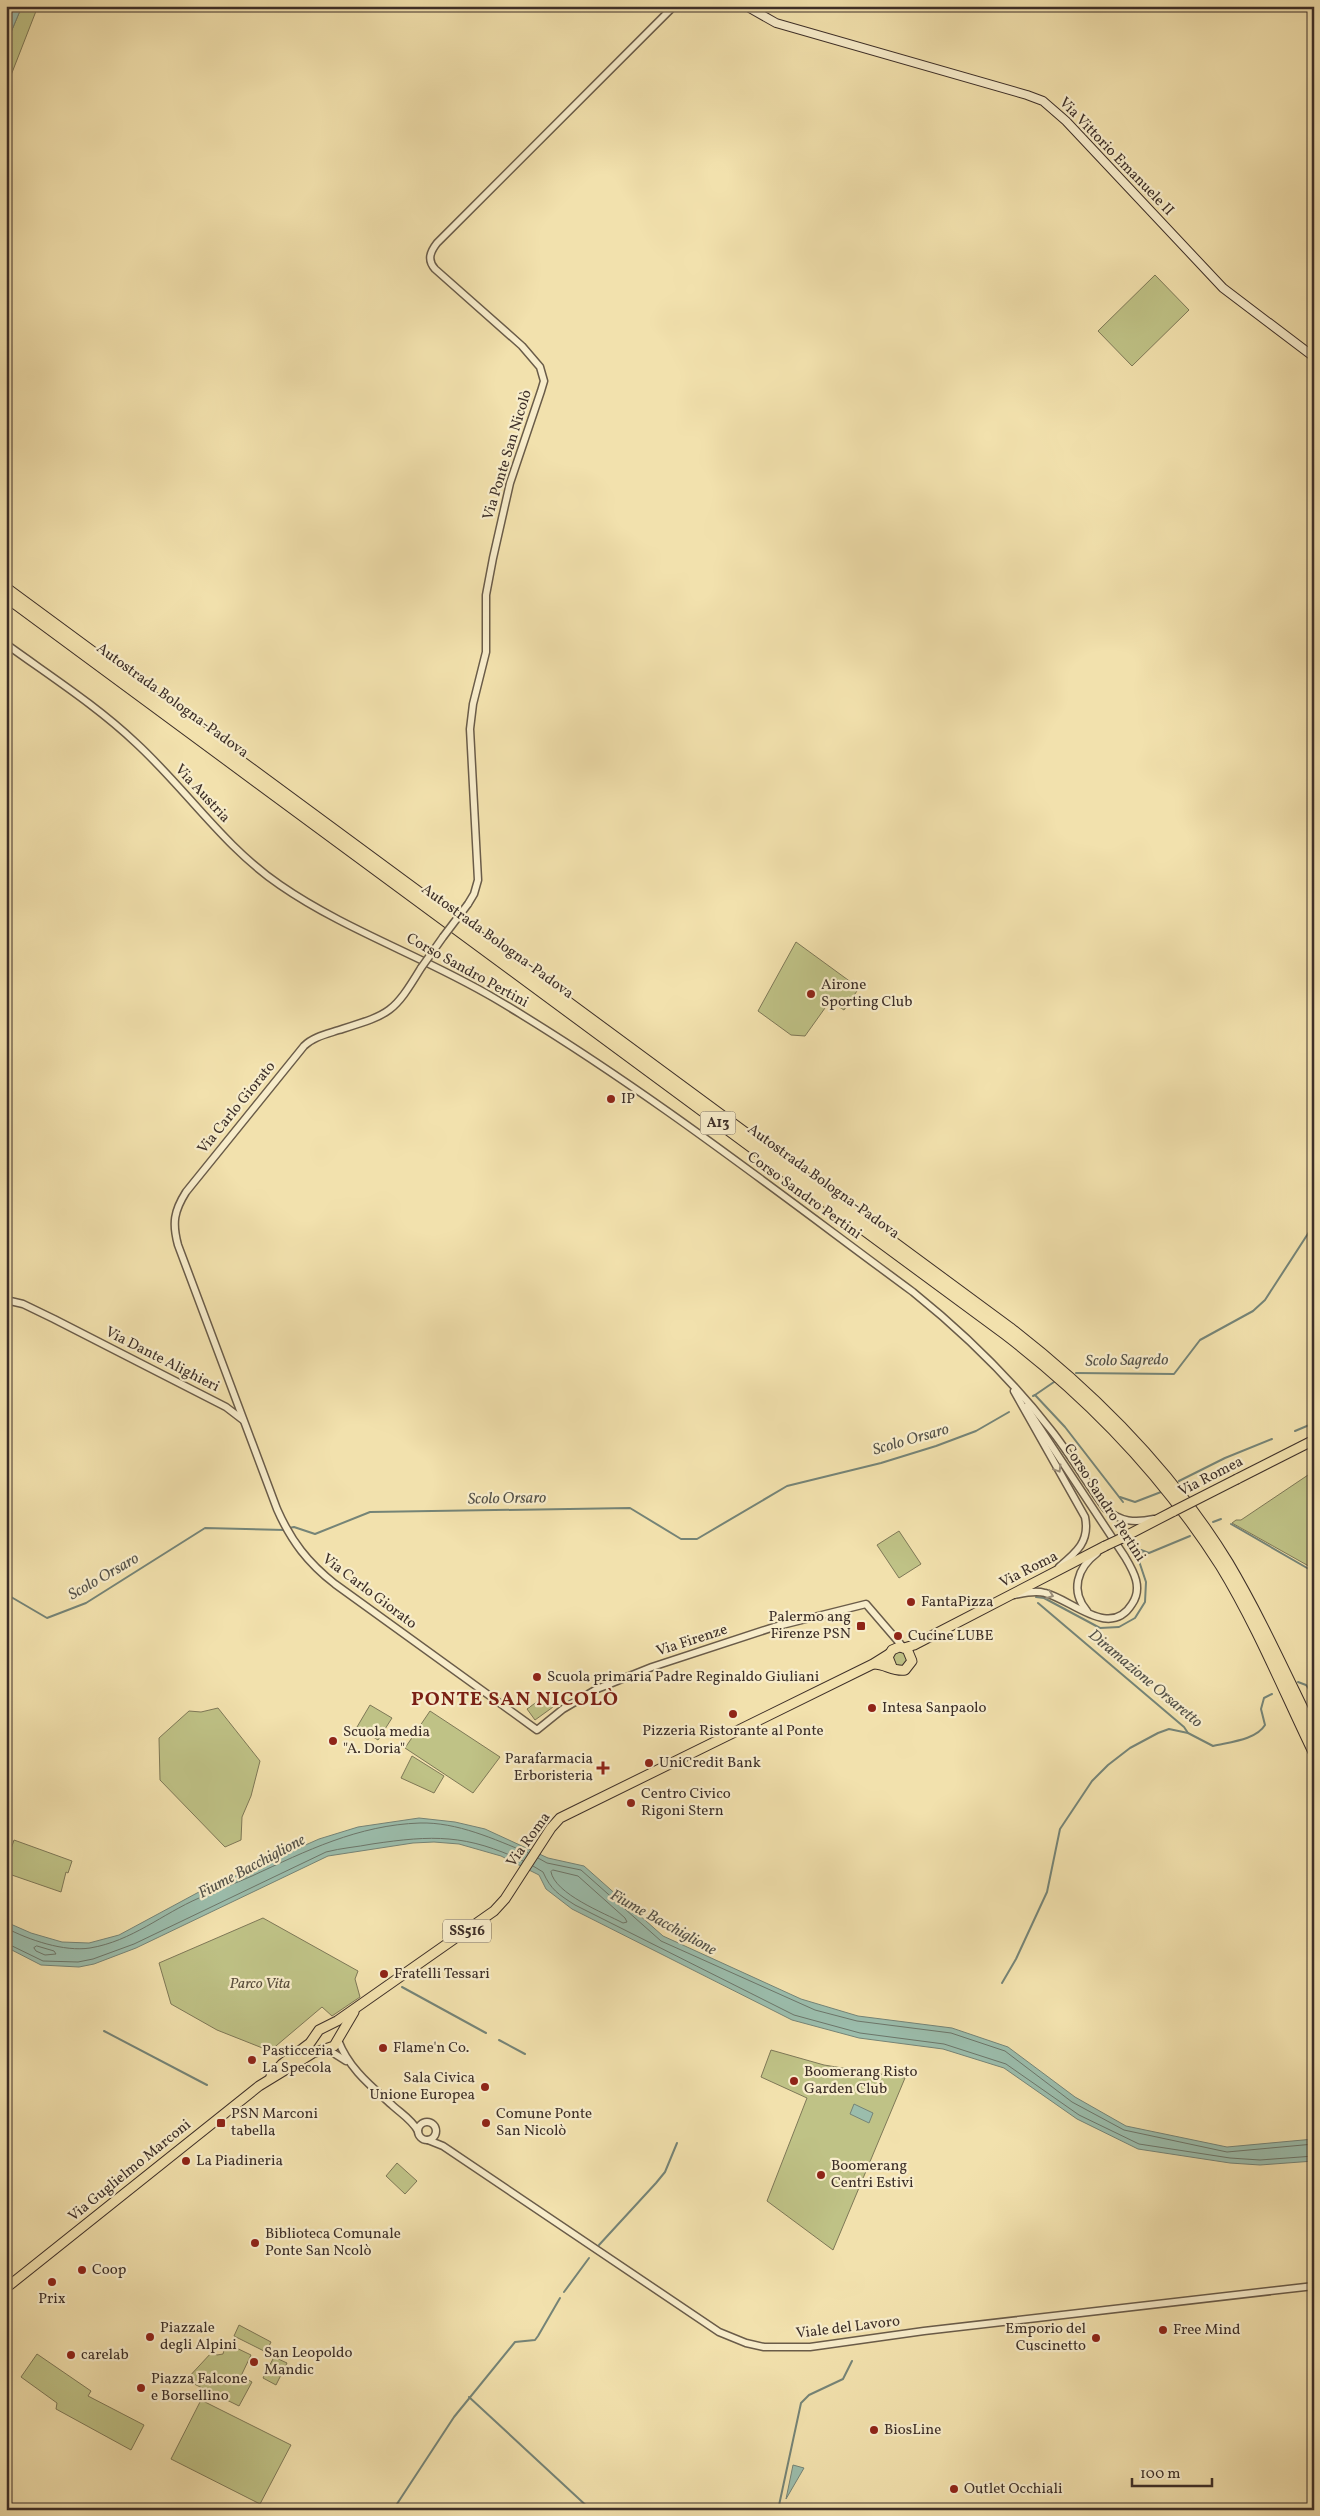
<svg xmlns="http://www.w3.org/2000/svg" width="1320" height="2516" font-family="Vollkorn,serif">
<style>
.green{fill:#bfc286;stroke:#7e7857}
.water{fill:#9bbdac;stroke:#758477}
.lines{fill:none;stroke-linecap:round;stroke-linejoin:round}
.shore{stroke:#6c766a;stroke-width:1}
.stream{stroke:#758477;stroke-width:2}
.tertiary-casing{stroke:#6a5c49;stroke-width:9}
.secondary-casing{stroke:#3d2f28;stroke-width:10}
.primary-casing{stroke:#3d2f28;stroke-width:11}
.motorway-casing{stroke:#3d2f28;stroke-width:12}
.tertiary{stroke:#f7ecca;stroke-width:6}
.secondary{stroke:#f7ecca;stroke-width:8}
.primary{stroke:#f2e1ad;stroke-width:9}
.motorway{stroke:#f2e1ad;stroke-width:10}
.tertiary-bridge-casing{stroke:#6a5c49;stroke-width:9;stroke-linecap:butt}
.primary-bridge-casing{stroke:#3d2f28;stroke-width:11;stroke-linecap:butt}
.tertiary-bridge{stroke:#f7ecca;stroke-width:6}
.primary-bridge{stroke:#f2e1ad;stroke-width:9}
.oneway{stroke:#9a8e79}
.poi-dot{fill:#8f2418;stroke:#f7ecca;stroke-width:2}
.labels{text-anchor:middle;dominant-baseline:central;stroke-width:4.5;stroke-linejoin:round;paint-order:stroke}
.shield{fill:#f7ecca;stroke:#756859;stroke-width:1}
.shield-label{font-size:14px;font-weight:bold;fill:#3d2f28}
.street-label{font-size:15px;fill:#3d2f28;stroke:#f7ecca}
.poi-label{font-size:15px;fill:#3d2f28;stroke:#f7ecca;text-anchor:start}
.park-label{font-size:15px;font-style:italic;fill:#574c3b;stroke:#f7ecca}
.water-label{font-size:16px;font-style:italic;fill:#545249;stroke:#f7ecca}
.district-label{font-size:20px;font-weight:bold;letter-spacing:1px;fill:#7a1f14;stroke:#f7ecca}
</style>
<rect width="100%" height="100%" fill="#f2e1ad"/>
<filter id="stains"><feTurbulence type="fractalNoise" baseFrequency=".004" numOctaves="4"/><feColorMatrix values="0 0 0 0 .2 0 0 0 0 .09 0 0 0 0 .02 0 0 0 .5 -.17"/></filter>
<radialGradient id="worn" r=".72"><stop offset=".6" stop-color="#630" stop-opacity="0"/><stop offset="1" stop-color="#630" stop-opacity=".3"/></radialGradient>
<g class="green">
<path d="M22,6h16l-32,82v-44z"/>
<path d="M1155,275l34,35 -57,56 -34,-35z"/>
<path d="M796,942l63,46 -15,22 -14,-9 -25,35 -14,-1 -33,-24z"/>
<path d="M1314,1471v98l-82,-46 4,-3h5z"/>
<path d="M899,1531l22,33 -22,14 -22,-33z"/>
<circle cx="900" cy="1659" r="7"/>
<path d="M545,1696l8,11 -18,13 -8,-11z"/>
<path d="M370,1705l22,13 -14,22 -21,-13z"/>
<path d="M218,1708l42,53 -9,35 -9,21 -1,23 -16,7 -65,-67 -1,-42 30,-27 12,1z"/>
<path d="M430,1711l70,46 -27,36 -68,-45z"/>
<path d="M412,1756l32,20 -10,17 -33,-15z"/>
<path d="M14,1840l58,21 -4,12 -2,-1 -5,20 -55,-19v-19l4,-2z"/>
<path d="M263,1918l95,53 -3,8 5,18 -28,19 -10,-9 -52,44 -53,-21 -46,-26 -12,-41z"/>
<path d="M771,2050l53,15 81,13 -72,172 -66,-49 40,-103 -46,-21z"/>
<path d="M397,2163l20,18 -12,13 -19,-18z"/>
<path d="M239,2325l32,17 -5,10 -32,-16z"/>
<path d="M226,2343l25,12 -10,21 11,6 -13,24 -53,-26 26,-28 5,3 6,-1z"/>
<path d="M37,2354l54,37 -3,5 56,29 -13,25 -75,-41 1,-6 -36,-26z"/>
<path d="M274,2357l13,6 -11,22 -13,-7z"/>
<path d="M201,2400l90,45 -31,59 -89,-45z"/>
</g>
<g class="water">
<path d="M6,6h16l-16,38z"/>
<path d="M419,1818l36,4 30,7 63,29 36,8 79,70 138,63 57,17 94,12 56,19 67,50 51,29 101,21 87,-8v22l-54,4 -30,-2 -92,-14 -61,-30 -73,-51 -61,-19 -84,-11 -67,-18 -220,-111 -26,-20 -7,-14 -38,-19 -42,-12 -25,-2 -21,1 -85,13 -192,92 -42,16 -15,3 -38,-2 -35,-18v-25l25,11 31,9 27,1 30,-8 78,-42 122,-54 39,-12z"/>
<path d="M854,2104l19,9 -4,10 -19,-9z"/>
<path d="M793,2465l11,3 -18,31z"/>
</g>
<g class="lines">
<g class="shore">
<path d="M538,1858l9,5 34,7 80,71 154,69 42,11 94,12 54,18 67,51 52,28 103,22 87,-8"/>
<path d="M533,1866l10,6c8,18 15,22 32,33l219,110 66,18 84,11 62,20 73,51 60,29 91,14 30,2 54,-4"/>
<path d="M553,1870l25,6 47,42 2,4 -4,1c-19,-10 -68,-29 -72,-51z"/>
<path d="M6,1928c23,12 58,24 84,20 42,-7 72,-34 109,-50 18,-8 35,-14 53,-22 54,-25 106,-51 168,-53 37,-1 74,16 108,30"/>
<path d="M6,1943l37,18 35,1 15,-3 41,-15 192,-92c15,-4 31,-5 46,-8 61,-9 94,-10 151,17"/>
<path d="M37,1946l17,5 2,3 -11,1 -9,-4 -2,-3z"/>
</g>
<g class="stream">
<path d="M1076,1373l98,1 26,-34 53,-29 12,-11 46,-71 3,-11"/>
<path d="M1035,1395l19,-13"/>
<path d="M1033,1396l2,-1 30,32 58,75"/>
<path d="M1295,1431l19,-8"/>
<path d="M1179,1481l46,-23 47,-19"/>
<path d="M1120,1497l15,5 26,-10"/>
<path d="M1213,1522l8,-3"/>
<path d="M1231,1524l83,48"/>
<path d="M289,1528l5,-1 21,7 55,-22 260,-4 51,31h16l90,-53 94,-23 55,-17 40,-15 33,-19"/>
<path d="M1141,1550l8,3 41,-17"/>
<path d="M6,1594l41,24 39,-15 119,-75 80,2"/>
<path d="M1036,1597l8,1 56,30 19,-1 16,-9 10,-16 1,-20 -7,-21 4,-8"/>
<path d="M1038,1603l146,124 4,6 25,13c16,-4 43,-6 52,-21l-4,-16 3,-11 8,-4"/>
<path d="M1298,1682l8,3 8,11"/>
<path d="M1002,1983l14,-24 31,-67 13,-63 32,-48 16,-16 22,-17 28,-15 11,-4 19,4"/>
<path d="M402,1987l84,46"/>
<path d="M104,2031l103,54"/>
<path d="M499,2040l26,14"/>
<path d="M599,2245l57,-62 9,-11 12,-29"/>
<path d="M564,2292l25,-34"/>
<path d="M469,2397l122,113"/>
<path d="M393,2510l61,-93 61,-75 20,-2 3,-4 22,-38"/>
<path d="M778,2510l23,-107 8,-8 34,-16 9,-18"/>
</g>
<g class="tertiary-casing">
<g id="tertiary">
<path d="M6,644c44,32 91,62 130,99 50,46 88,104 144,142 65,45 145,72 214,113 147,87 282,193 419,294 51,41 98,87 138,138 20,25 36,54 55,79 14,13 29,14 48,10"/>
<path d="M468,904l6,-10 4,-14 -8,-151 3,-25 13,-52v-57l7,-37 17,-75 31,-92 3,-10 -4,-14 -18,-21 -87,-77c-8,-9 -5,-17 2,-26l237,-237"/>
<path d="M431,954l12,-17"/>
<path d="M421,968c-28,46 -31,46 -82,62 -12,4 -26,7 -35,16l-118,146c-12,19 -14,31 -8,53l99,264c14,32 31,54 58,75l202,146 26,-21 34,-20 55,-22 122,-40 92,-23 37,43"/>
<path d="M6,1300l17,4 31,15 172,88 17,13"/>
<path d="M1014,1391l71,126c5,24 -8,35 -26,50"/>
<path d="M1014,1595c10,-2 21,-5 31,-2 26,6 65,47 87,11 11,-16 2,-32 -7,-47l-99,-150"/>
<path d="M1087,1611c-17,-20 -10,-43 10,-58"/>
<path d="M338,2040c11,29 33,46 55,66 9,8 19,14 25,25"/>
<path d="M327,2049l19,12"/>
<circle cx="427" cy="2131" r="9"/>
<path d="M428,2140l15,6 276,186 27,11 18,4h46l114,-16 390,-45"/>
</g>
</g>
<g class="secondary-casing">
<path id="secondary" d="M746,6l30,17 251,72 16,6 23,20 157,167 91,69"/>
</g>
<g class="primary-casing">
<g id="primary">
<path d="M1237,1479l77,-39"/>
<path d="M1120,1539l54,-28"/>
<path d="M904,1648l10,-3 191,-99"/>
<path d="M874,1664c11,0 20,8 31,6l7,-9 -5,-12 -8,-2 -7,3 -4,7 4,10"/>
<path d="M271,2076l11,-12 28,-21 9,-13 18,-9 157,-110 11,-12 46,-71 9,-10 313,-154 16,-10"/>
<path d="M6,2288l253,-202 54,-33 21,-7 20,-34"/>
</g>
</g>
<g class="motorway-casing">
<g id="motorway">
<path d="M6,588l1004,740c85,66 161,142 218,235 32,54 58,112 86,169"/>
<path d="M6,597l999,737c85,65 158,141 216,232 36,59 63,125 93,187"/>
</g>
</g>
<use href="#tertiary" class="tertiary"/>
<use href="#secondary" class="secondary"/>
<use href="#primary" class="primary"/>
<use href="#motorway" class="motorway"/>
<g class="tertiary-bridge-casing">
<g id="tertiary-bridge">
<path d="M443,937l25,-33"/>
<path d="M421,968l10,-14"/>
</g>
</g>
<g class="primary-bridge-casing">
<g id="primary-bridge">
<path d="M1174,1511l63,-32"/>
<path d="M1105,1546l15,-7"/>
</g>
</g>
<use href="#tertiary-bridge" class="tertiary-bridge"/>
<use href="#primary-bridge" class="primary-bridge"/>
</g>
<defs><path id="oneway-chevron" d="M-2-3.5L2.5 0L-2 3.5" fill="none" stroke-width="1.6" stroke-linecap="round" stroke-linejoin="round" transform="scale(1.25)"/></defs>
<g class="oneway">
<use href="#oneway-chevron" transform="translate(1058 1469) rotate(59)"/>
<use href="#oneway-chevron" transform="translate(1050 1595) rotate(20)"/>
</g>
<g class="poi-dot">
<circle cx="811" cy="994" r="5"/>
<circle cx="611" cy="1099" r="5"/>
<circle cx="911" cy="1602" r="5"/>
<rect x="856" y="1621" width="10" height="10" rx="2.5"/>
<circle cx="898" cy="1636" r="5"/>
<circle cx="537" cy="1677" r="5"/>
<circle cx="872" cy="1708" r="5"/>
<circle cx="733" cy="1714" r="5"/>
<circle cx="333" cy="1741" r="5"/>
<circle cx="649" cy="1763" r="5"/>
<path d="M600.5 1760.5h5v5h5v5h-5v5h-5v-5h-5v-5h5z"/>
<circle cx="631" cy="1803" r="5"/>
<circle cx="384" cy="1974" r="5"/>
<circle cx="383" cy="2048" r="5"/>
<circle cx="252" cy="2060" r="5"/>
<circle cx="794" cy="2081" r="5"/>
<circle cx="485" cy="2087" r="5"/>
<rect x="216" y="2118" width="10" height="10" rx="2.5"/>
<circle cx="486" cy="2123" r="5"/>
<circle cx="186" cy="2161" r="5"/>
<circle cx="821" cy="2175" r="5"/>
<circle cx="255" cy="2243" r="5"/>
<circle cx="82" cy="2270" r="5"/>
<circle cx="52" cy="2282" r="5"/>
<circle cx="1163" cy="2330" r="5"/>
<circle cx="150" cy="2337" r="5"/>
<circle cx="1096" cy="2338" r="5"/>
<circle cx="71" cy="2355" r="5"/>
<circle cx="254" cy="2362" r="5"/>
<circle cx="141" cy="2388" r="5"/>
<circle cx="874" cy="2430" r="5"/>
<circle cx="954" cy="2489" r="5"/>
</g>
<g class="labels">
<g class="shield">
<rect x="700.5" y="1111.5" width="35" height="23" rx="4"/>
<rect x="443" y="1919.5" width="48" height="23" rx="4"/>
</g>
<g class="shield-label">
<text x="718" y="1123">A13</text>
<text x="467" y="1931">SS516</text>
</g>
<g class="street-label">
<text transform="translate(1116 157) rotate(46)">Via Vittorio Emanuele II</text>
<text transform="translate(508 455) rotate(-73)">Via Ponte San Nicolò</text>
<text transform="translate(172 701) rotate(36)">Autostrada Bologna-Padova</text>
<text transform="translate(202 794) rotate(47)">Via Austria</text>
<text transform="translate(497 942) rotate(36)">Autostrada Bologna-Padova</text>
<text transform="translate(467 971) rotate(29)">Corso Sandro Pertini</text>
<text transform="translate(237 1108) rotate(-51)">Via Carlo Giorato</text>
<text transform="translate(823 1182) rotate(36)">Autostrada Bologna-Padova</text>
<text transform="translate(804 1196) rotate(36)">Corso Sandro Pertini</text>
<text transform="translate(162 1360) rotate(27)">Via Dante Alighieri</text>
<text transform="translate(1211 1477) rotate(-27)">Via Romea</text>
<text transform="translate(1104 1503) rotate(57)">Corso Sandro Pertini</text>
<text transform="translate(1029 1570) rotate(-27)">Via Roma</text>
<text transform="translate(369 1592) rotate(37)">Via Carlo Giorato</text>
<text transform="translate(692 1641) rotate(-18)">Via Firenze</text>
<text transform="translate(529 1840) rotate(-54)">Via Roma</text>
<text transform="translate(130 2171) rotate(-39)">Via Guglielmo Marconi</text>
<text transform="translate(848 2328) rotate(-7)">Viale del Lavoro</text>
</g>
<g class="poi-label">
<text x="821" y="985">Airone<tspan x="821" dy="17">Sporting Club</tspan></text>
<text x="621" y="1099">IP</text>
<text x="921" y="1602">FantaPizza</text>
<text x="851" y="1617" text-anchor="end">Palermo ang<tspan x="851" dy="17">Firenze PSN</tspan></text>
<text x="908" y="1636">Cucine LUBE</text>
<text x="547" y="1677">Scuola primaria Padre Reginaldo Giuliani</text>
<text x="882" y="1708">Intesa Sanpaolo</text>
<text x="733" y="1731" text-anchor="middle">Pizzeria Ristorante al Ponte</text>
<text x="343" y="1732">Scuola media<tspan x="343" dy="17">"A. Doria"</tspan></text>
<text x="593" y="1759" text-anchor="end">Parafarmacia<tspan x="593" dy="17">Erboristeria</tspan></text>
<text x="659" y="1763">UniCredit Bank</text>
<text x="641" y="1794">Centro Civico<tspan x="641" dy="17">Rigoni Stern</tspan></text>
<text x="394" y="1974">Fratelli Tessari</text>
<text x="393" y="2048">Flame'n Co.</text>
<text x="262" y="2051">Pasticceria<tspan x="262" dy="17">La Specola</tspan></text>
<text x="804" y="2072">Boomerang Risto<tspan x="804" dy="17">Garden Club</tspan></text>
<text x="475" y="2078" text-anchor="end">Sala Civica<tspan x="475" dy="17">Unione Europea</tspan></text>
<text x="231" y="2114">PSN Marconi<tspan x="231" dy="17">tabella</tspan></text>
<text x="496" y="2114">Comune Ponte<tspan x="496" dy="17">San Nicolò</tspan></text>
<text x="196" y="2161">La Piadineria</text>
<text x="831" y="2166">Boomerang<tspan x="831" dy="17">Centri Estivi</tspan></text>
<text x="265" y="2234">Biblioteca Comunale<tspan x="265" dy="17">Ponte San Ncolò</tspan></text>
<text x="92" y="2270">Coop</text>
<text x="52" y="2299" text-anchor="middle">Prix</text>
<text x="160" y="2328">Piazzale<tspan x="160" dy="17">degli Alpini</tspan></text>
<text x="1086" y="2329" text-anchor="end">Emporio del<tspan x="1086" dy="17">Cuscinetto</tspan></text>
<text x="1173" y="2330">Free Mind</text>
<text x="264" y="2353">San Leopoldo<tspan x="264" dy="17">Mandic</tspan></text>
<text x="81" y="2355">carelab</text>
<text x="151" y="2379">Piazza Falcone<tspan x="151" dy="17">e Borsellino</tspan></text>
<text x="884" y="2430">BiosLine</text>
<text x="964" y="2489">Outlet Occhiali</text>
</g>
<g class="park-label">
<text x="260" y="1984">Parco Vita</text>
</g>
<g class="water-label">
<text transform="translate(1127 1361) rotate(-1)">Scolo Sagredo</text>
<text transform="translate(911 1440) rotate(-16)">Scolo Orsaro</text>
<text transform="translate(507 1499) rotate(-1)">Scolo Orsaro</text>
<text transform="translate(104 1577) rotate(-30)">Scolo Orsaro</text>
<text transform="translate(1145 1679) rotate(40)">Diramazione Orsaretto</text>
<text transform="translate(252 1867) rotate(-28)">Fiume Bacchiglione</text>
<text transform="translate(663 1923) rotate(29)">Fiume Bacchiglione</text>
</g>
<g class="district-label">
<text x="515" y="1700">PONTE SAN NICOLÒ</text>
</g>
</g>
<rect width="1320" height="2516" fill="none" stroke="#f2e1ad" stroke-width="25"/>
<rect x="8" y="8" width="1305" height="2501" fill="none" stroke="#3d2f28" stroke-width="2.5"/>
<rect x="12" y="12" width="1295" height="2491" fill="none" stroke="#3d2f28"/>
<path d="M1132 2478v8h80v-8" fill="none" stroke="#3d2f28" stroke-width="2.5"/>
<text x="1140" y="2478" font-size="15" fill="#3d2f28" stroke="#f7ecca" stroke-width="4" paint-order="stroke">100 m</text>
<rect width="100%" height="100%" filter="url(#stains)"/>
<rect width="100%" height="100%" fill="url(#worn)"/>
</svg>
